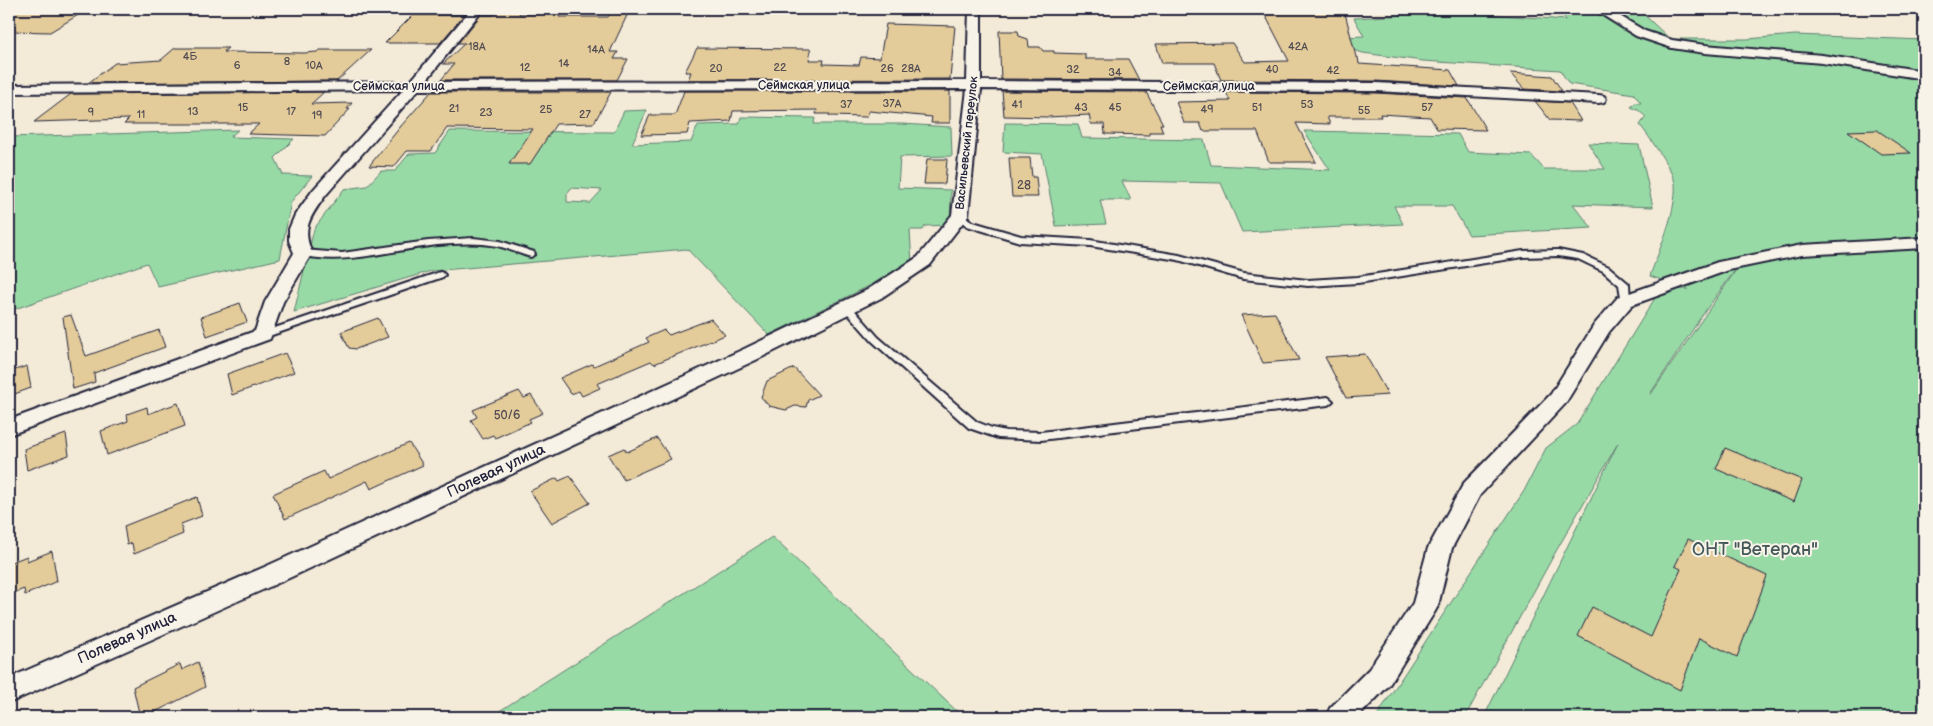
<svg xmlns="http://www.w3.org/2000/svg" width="1933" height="726" font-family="'Balsamiq Sans',sans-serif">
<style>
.green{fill:#98daa6;stroke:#5d7e70;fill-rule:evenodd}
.building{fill:#e3cb9a;stroke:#22223b}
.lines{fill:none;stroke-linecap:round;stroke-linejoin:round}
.lane-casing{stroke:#22223b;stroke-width:4}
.street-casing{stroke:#22223b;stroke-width:4}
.lane{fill:#f7f3e8;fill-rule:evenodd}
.street{fill:#f7f3e8;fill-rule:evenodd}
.labels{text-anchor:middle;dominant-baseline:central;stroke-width:4;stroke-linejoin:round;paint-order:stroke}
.far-number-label{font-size:11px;fill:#524c53}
.far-street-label{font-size:12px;fill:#22223b;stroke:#f7f3e8}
.number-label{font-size:12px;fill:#524c53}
.street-label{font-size:15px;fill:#22223b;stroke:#f7f3e8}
.near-park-label{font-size:18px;fill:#45595b;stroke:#f7f3e8}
</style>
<rect width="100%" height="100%" fill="#f3ebd8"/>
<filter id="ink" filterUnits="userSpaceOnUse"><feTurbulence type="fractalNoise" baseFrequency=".02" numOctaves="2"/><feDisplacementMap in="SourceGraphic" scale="10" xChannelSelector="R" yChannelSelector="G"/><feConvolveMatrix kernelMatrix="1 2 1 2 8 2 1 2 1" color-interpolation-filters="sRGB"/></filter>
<g filter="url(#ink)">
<g class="green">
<path d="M1559,9h79l32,30h77l48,-4 129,5v677h-440l134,-274 -63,110 -90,164h-89l148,-226 22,-43 31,-24 83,-134 28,-1 -38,-13c9,-26 27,-65 25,-92 -1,-12 -27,-49 -35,-59l6,-8 -8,-7 -7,-3 4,-4h6l-7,-9 -65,-10 -9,-14 -137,-9 -60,-8 -16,-5 -3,-11 20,-1 -10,-18 69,-4h63l80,6zM1747,254l-96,140h-1l53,-80z"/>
<path d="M647,110l-15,34 59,-2 7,-17 41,-1 2,-7 74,1 -1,6h88l49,3 1,29 -52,1 -2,31 53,2 -1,35 -25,1 -2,4h-13l2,35 -143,70 -82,-86 -256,22 -137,41 20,-83 30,-40 23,-3 14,-15h14l14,-17 26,-1 15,-22 164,1 10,-21zM571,188l31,2 -12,13 -23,-1v-8z"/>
<path d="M1005,123l73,1 4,14 122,2 7,25 119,5 -26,-39 154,3 10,18 63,3 13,14h61l-17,-26 51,2 14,62 -80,-3 19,24 -123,7 -17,-29h-58l9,18 -161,8 -21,-49 -99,-2 9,19h-31l6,24 -50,2 -14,-72 -39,-2z"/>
<path d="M238,130l-8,7 64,2 -19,19 8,17 29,1 -21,26 -11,57 -122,28 -11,-24 -138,48v-174z"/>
<path d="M772,537l191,180h-473z"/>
</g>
<g class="building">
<path d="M88,9l-38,23 -41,-1v-20z"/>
<path d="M497,9h25l-3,5 42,-1 -2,4h49l5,-8h17l-20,43h8l-4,7h14l-11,21h-176l13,-16h-11l22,-21h-7l23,-28h13z"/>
<path d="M1262,9h82l12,48h2l1,7 91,6 9,16 -83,-5 -155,-1 -7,-17h-52l-6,-19 76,-1 13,19 44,-1z"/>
<path d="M413,15h51l-24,28h-55z"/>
<path d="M886,24l69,2 -5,53 -262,1 3,-8h-6l12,-24 114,1 -2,11h15l-1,4 36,1 2,-8 19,1z"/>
<path d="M999,31h19l1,5 9,3 1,8h11l3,4h11v2l31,1v5h43l11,21 -138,-1z"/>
<path d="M175,48h53l-5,4 81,1 13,-1 3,-2h51l-34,31 -249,2 27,-20 46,-3z"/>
<path d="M1510,73l42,3 10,15 -38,-2z"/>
<path d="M684,91h266v32h-19l1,-6 -63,-6 -2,6 -38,-1 1,-2h-14l1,-4 -84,1 -2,10 -41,2 -3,11 -46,1 9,-20h25z"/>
<path d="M1002,91l144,1 17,32h-3l3,8h-14l1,3 -45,-1 -1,-10h-13l-2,-9 -41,2 -44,-1z"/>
<path d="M324,92l-13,12 41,-1 -5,6h3l-25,27 -77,-2 11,-10h-135l5,-5 -95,3 37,-28z"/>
<path d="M431,92h180l-17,31 -38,1 -26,40h-21l24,-35 -86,-1 -16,23h-24l-13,16 -25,-1 32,-40z"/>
<path d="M1226,92l150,1 91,5 19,32 -49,-1 -7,-12 -50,-3 1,3h-54l3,7 -34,-1 20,39h-47l-12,-31h-54l-3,-8h-16l-8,-21 54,-1z"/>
<path d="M1535,101l35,2 11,18 -31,-1z"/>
<path d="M1877,130l34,23 -30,1 -33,-23z"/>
<path d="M1009,158h21l2,19h4l2,20h-26z"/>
<path d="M927,159h20l-2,25h-21z"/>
<path d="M240,303l7,19 -40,14 -6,-19z"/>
<path d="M1275,313l24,47 -36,3 -22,-48z"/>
<path d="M71,315l15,41 73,-26 6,17 -71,26 1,9 -22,7 -10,-72z"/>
<path d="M378,318l10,19 -32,12 -7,-1 -8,-16z"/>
<path d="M711,319l14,16 -71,29 -3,-3 -54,23 3,4 -18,8 -3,-5 -8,3 -11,-16 32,-14 2,2 55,-24 -3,-4 18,-8 5,5z"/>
<path d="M285,353l9,19 -62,23 -5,-21z"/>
<path d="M1365,354l23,41 -42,3 -21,-41z"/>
<path d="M27,366l4,22 -22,8v-24z"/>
<path d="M794,368l25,27 -11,5 -2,7 -11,-1 -9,4 -17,-4 -8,-9 6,-16z"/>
<path d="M519,391l5,7 7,-3 12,18 -14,6 2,3 -36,16 -2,-3 -10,4 -12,-19 6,-3 -4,-7z"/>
<path d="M178,403l7,23 -78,29 -6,-24 27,-10 -1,-7 20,-7 1,7z"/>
<path d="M66,434l3,21 -42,15 -3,-21z"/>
<path d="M657,438l14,21 -47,21 -16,-25 16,-7 3,4z"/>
<path d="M409,443l14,22 -52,24 -4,-8 -82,38 -12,-25 51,-23 4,8z"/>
<path d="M1725,448l77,32 -8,22 -78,-33z"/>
<path d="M570,476l20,27 -38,20 -22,-32 27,-13 2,3z"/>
<path d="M197,497l5,19 -21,8 2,10 -49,20 -2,-11 -5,2 -3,-19z"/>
<path d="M1688,539l79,37 -30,81 -38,-19 -19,52 -102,-54 14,-29 59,30 30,-68 -6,-3z"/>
<path d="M52,551l5,30 -32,14 -1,-6 -15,6v-32l18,-7v5z"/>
<path d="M198,662l7,25 -60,30h-5l-7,-30 47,-23 2,6z"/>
</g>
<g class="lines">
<g class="lane-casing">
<g id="lane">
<path d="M960,213l13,9 48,14 69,4 89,15 65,18 64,7 50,-3 165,-26 35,-1 25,5 26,12 20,17 1,17 -2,2h-6l-3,-18 -16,-14 -25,-12 -20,-3 -35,1 -165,26 -50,3 -65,-7 -65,-19 -88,-14 -70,-4 -53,-16 -11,-10z"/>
<path d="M473,238l27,3 34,11 1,2 -4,3c-11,-3 -22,-8 -33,-11 -15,-3 -31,-3 -46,-2 -50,2 -102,23 -152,11l-1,-2 4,-3 39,3 86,-12z"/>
<path d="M440,272l3,1 2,2 -2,2 -177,60 -3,1 -5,-3 2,-2z"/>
<path d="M847,304l3,1 28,32 99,85 15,6 14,3 35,1 287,-35 5,4 -5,4 -287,35 -43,-2 -29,-10 -97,-87 -30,-34z"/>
</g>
</g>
<g class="street-casing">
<g id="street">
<path d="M471,9h12l-58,73 542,-1 2,-72h12v72l395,2 223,12 5,1 2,3 -2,3 -5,1 -223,-12 -395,-2 -13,127 -38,49 -49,33 -123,61 -471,220 -278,124v-25l260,-113 475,-216 123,-59 51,-33 34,-42 15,-126 -549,1 -93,106c-15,21 -24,32 -13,57l-29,49 -13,37 -261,96v-15l246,-89 10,-29 29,-49 -5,-12v-12l6,-14 18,-25 90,-100 -394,3v-8l401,-3z"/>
<path d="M1593,9h15l37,22 27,9 33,5 117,10 102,16v8l-102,-16 -117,-10 -33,-5 -36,-12z"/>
<path d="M1924,238v10l-122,7 -73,15 -97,35 -23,27 -44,72 -85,91 -28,53 -14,58 -4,7 -45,72 -31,32h-32l4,-9 39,-39 44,-66 15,-55 36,-65 87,-89 43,-69 24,-28 100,-35 84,-17z"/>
</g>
</g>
<use href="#lane" class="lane"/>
<use href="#street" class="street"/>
</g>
</g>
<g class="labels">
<g class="far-number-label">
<text x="477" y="46">18А</text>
<text x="1298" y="46">42А</text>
<text x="596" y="49">14А</text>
<text x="190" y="56">4Б</text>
<text x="287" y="61">8</text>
<text x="564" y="63">14</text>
<text x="237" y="65">6</text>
<text x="314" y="65">10А</text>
<text x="525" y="67">12</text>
<text x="780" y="67">22</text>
<text x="716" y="68">20</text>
<text x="887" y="68">26</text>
<text x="911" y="68">28А</text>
<text x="1073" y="69">32</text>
<text x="1272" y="69">40</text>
<text x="1333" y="70">42</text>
<text x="1115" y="72">34</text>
<text x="892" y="103">37А</text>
<text x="846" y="104">37</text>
<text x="1017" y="104">41</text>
<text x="1307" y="104">53</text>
<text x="243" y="107">15</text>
<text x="1081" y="107">43</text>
<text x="1115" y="107">45</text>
<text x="1257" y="107">51</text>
<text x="1427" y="107">57</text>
<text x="454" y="108">21</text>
<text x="546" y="109">25</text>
<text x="1207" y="109">49</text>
<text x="1364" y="110">55</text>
<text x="193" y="111">13</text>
<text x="291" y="111">17</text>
<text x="91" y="112">9</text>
<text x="486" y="112">23</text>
<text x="141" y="114">11</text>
<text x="585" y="114">27</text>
<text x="317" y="115">19</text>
</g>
<g class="far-street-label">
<text x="804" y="85">Сеймская улица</text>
<text x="399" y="86">Сеймская улица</text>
<text x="1209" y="86">Сеймская улица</text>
<text transform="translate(967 143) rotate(-84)">Васильевский переулок</text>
</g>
<g class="number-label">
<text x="1024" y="185">28</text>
<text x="507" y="415">50/6</text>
</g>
<g class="street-label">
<text transform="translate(496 471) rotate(-25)">Полевая улица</text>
<text transform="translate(127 638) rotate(-24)">Полевая улица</text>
</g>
<g class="near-park-label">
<text x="1755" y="549">ОНТ "Ветеран"</text>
</g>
</g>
<rect width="1933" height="726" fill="none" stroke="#f7f3e8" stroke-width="30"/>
<rect x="15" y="15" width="1903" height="696" fill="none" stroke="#22223b" stroke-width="2" filter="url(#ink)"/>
</svg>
